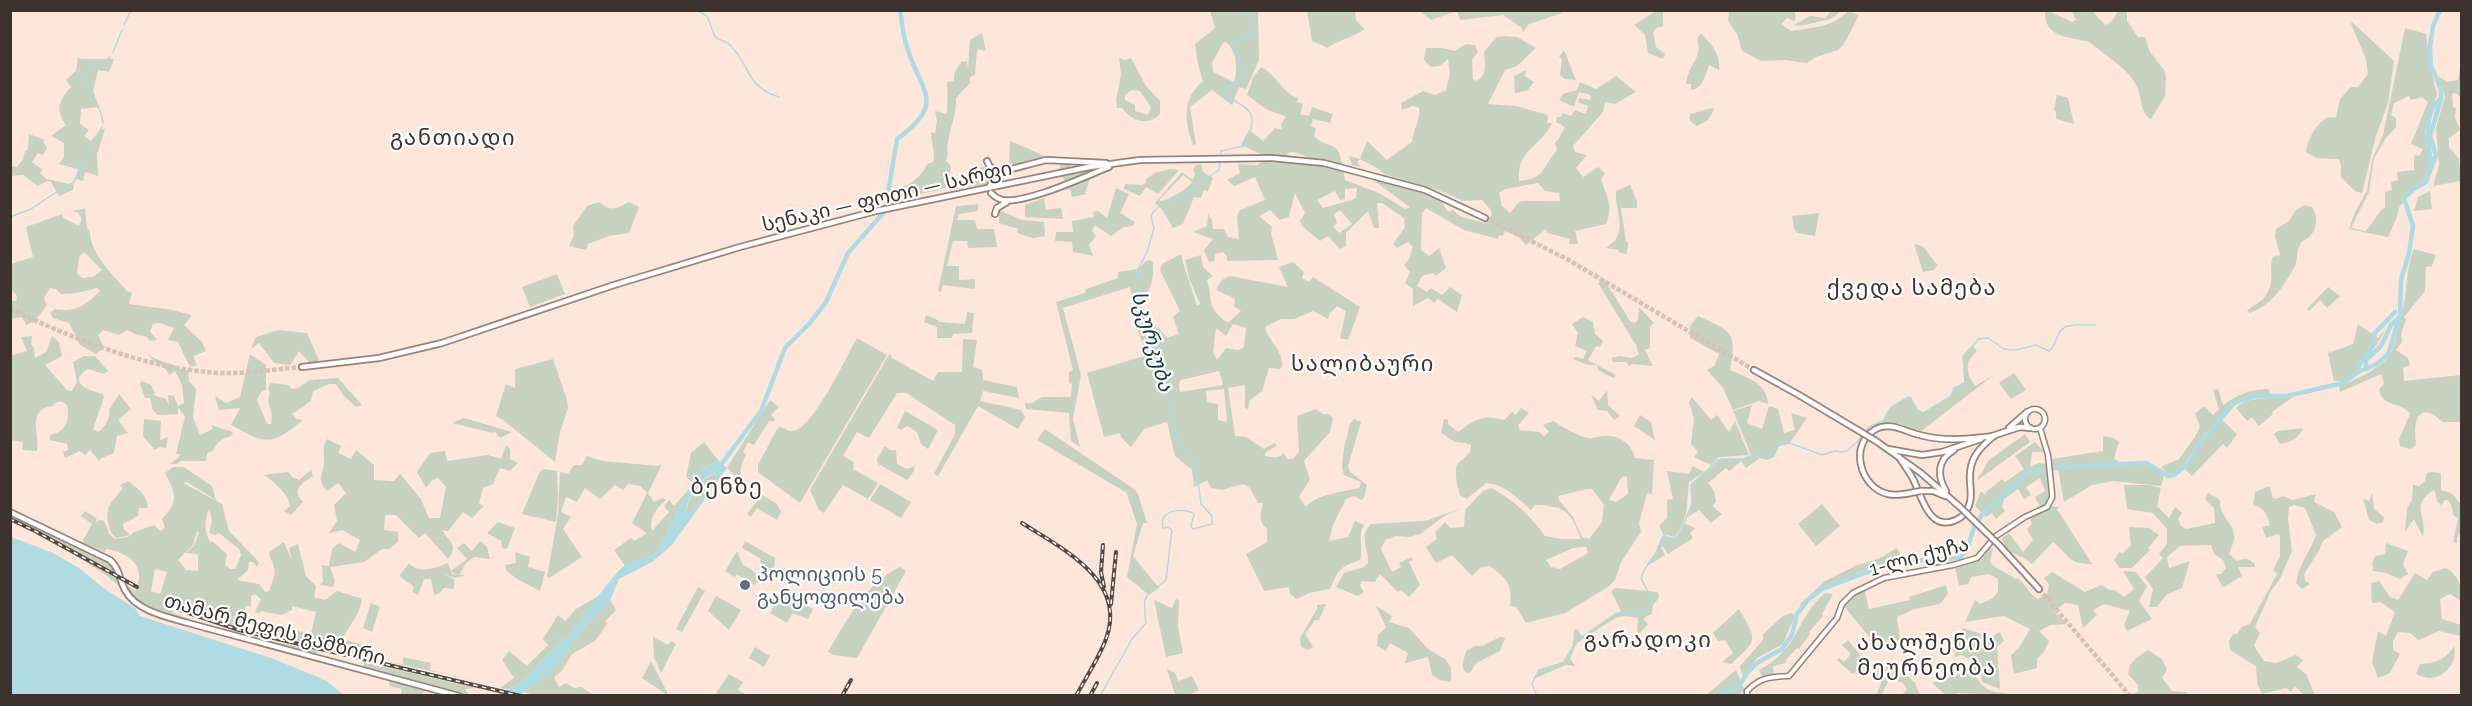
<svg xmlns="http://www.w3.org/2000/svg" width="2472" height="706" font-family="Raleway,'Noto Sans Georgian',sans-serif">
<style>
.green{fill:#c7d3c0;fill-rule:evenodd}
.water{fill:#afdbe3;fill-rule:evenodd}
.lines{fill:none;stroke-linecap:round;stroke-linejoin:round}
.stream{stroke:#afdbe3;stroke-width:1.5}
.river{stroke:#afdbe3;stroke-width:4.5}
.trunk-tunnel{stroke:#d7c2b8;stroke-width:4.5;stroke-dasharray:4.5 2;stroke-linecap:butt}
.secondary-casing{stroke:#998379;stroke-width:7}
.primary-casing{stroke:#998379;stroke-width:8}
.trunk-casing{stroke:#998379;stroke-width:8}
.secondary{stroke:#fff;stroke-width:4}
.primary{stroke:#fff;stroke-width:4.5}
.trunk{stroke:#fff;stroke-width:4.5}
.rail-casing{stroke:#554945;stroke-width:4}
.rail{stroke:#fff;stroke-width:1.5;stroke-dasharray:4.5;stroke-linecap:butt}
.trunk-bridge-casing{stroke:#998379;stroke-width:8;stroke-linecap:butt}
.trunk-bridge{stroke:#fff;stroke-width:4.5}
.service-dot{fill:#5c6f8a;stroke:#fff;stroke-width:2}
.labels{text-anchor:middle;dominant-baseline:central;stroke-width:4.5;stroke-linejoin:round;paint-order:stroke}
.street-label{font-size:20px;fill:#3c322e;stroke:#fff}
.service-label{font-size:20px;fill:#4e5e75;stroke:#fff;text-anchor:start}
.water-label{font-size:21px;font-style:italic;fill:#143d44;stroke:#fff}
.quarter-label{font-size:22px;letter-spacing:1.5px;fill:#3c322e;stroke:#fff}
</style>
<rect width="100%" height="100%" fill="#fee6db"/>
<g class="green">
<path d="M1325,10l30,1 1,9 8,9c-5,6 -28,12 -37,19 -5,-4 -10,-4 -15,-7l-5,-30z"/>
<path d="M1210,11h48l1,49 -13,29 -7,-2 -7,18 -20,-15 -22,17 6,37 -3,1c-9,-25 -11,-46 10,-64l-5,-16 -3,-21 20,-16zM1226,42c11,9 12,27 8,40l-21,-10 -1,-9 11,-20z"/>
<path d="M1560,11l2,2 -33,11 -6,8 -1,-4 -19,-13 -43,5 -3,-9 -26,9 -11,-9z"/>
<path d="M1656,11h7v15l-7,2 -3,5 3,14 9,7 -2,5 -15,-6 -3,-18 -11,-10z"/>
<path d="M1729,11h65l2,6 -2,4 -7,-3 -6,6 10,7c22,-4 41,-3 57,-20l11,4 -15,29 -6,6 -22,7 -9,6 -22,-3 -24,1 -19,-10 -5,-17 -9,-13z"/>
<path d="M1831,11h10l-10,8 -31,7 -6,-1 16,-9 15,2z"/>
<path d="M2048,11l24,11 4,-2 -4,-9h22l3,6 9,8 6,-4 6,-10h7l2,2v8l11,16h7l5,15 14,18 2,7 -1,19 -14,23c-11,-5 -9,-22 -14,-32 -6,-15 -24,-26 -36,-36 -5,-3 -10,-9 -15,-10 -18,-4 -41,-4 -41,-28z"/>
<path d="M2352,22l42,39 -6,42 -13,36 -13,54 -7,-2 -14,-14v-12l-2,-6 -22,-1 -11,-6c1,-11 10,-29 21,-34 2,-1 6,0 9,-1l4,-18 11,-12h7l10,-13 -2,-15 -15,-35z"/>
<path d="M2405,28l21,6 4,32 7,28 -12,37 6,34 -7,15 -20,16 -1,7 -3,2 -4,14 -8,18 -39,-8 6,-17 12,-21 5,-31 11,-25zM2409,96l2,4 11,-3 6,5 -17,42 12,5 -4,7 -5,-1v15l-17,2 1,8 -7,2 1,8 -7,2v16l-3,1 -16,22 -15,-3 18,-36 5,-34 12,-20 10,-11v-9l-5,-3 3,-12z"/>
<path d="M982,33l4,18 -7,-2 -2,2 -2,24 -5,2v6l-14,15c1,16 -6,29 -8,45 -2,7 1,11 -2,18l5,5 -3,20c-6,5 -39,10 -46,9l-1,-8c11,-2 22,-13 26,-23l6,-2c3,-10 -2,-19 -2,-30l4,1 2,-12 -2,-10 12,3c0,-11 1,-21 0,-32l7,-1v-7l7,-12 6,-1 1,7 2,-28z"/>
<path d="M1701,33c10,11 20,21 18,37l-10,-5c-4,10 -6,24 -18,25v-6h-5c2,-20 17,-25 11,-45z"/>
<path d="M1505,36l12,1 19,11 -19,18 -12,4 -17,34 28,2 32,9 -1,8h5c-12,25 -36,27 -33,58 28,-3 22,-13 38,-31l-2,-8 3,-2 7,-13 -9,-5 1,-5h4l2,-4 8,3 4,-6 11,4 2,-8 -10,-4 1,-4 11,2 1,-5 -12,-3 -5,15 -15,-7 4,-6 14,-4 3,-8 16,7 20,-13 20,16 -21,12 -10,-2 -2,10 -30,34 2,6 12,3 -11,13 7,9 15,-10 7,6 -4,6c5,17 13,27 5,45l-31,7 3,13h-9l1,-5 -23,-6 -1,-4 -20,16 -7,-8 -14,-6 -2,5 -4,-1 -1,4 -34,-9 -38,-22 -4,5 -1,37 8,6 10,-8 7,20 -10,8 -3,-3 -11,3 -5,10 10,6 4,-4 11,7 8,-8 12,8 -5,17 -19,-13 -4,4 -6,-5 -15,8v-17l-8,-6 5,-11 -6,-7 5,-6 4,-12 -5,-5 -11,6 -4,-4 12,-17 -1,-9 -22,-15h-5l2,25h-5l-6,-17 -22,22v13l-6,3 -12,-13 -8,5 -18,-15 -2,-5 5,-8 -10,-20 -6,24 -9,3 -10,-10 -11,6 13,11 -1,6 7,27 -51,1v-5l-4,-4 -8,2 -1,7 -5,1 -5,-12 9,-11 -20,-7 14,-6 1,-12 4,6 1,9h11l4,8 11,2 -2,-23 3,-6 25,-10 -10,-23 -21,9 -7,-6 13,-7 -2,-9 19,1 5,-3 1,-7 -22,-10 8,-15 14,11 12,-13 7,2 -1,-6 5,-7 -20,-8 -19,-14 6,-17 8,-11c15,7 21,26 37,31l-1,4 6,2 -3,10 9,2 3,-9 21,7 -3,9 -17,-4 -2,7 5,3 -2,7c13,14 25,3 28,28l-27,-4 -21,-8 -6,1 -2,4 -17,-1c28,10 46,7 74,12l2,12 34,13 26,16 5,-2 -44,-32 74,24 8,13 5,-2 8,7 25,6 6,-9 -2,-5 -8,-9 -19,1 -17,-8 -62,-19 -7,-6 -17,-9 -3,3 4,5 -9,-2 -3,-9 11,3 7,-18 20,19 25,-18c1,-12 9,-24 7,-34l-6,-2 -11,4 -1,-7 22,-12 12,4 11,-5 4,-16 -2,-15 -8,7 -9,1 -7,-7 2,-12h16l13,3 11,-7 9,1 3,7 -6,8 1,19 3,2c12,-5 9,-18 8,-29l13,-15zM1538,183l7,8 14,2 1,8c-8,1 -37,-1 -40,1 -4,2 -7,8 -10,11l-8,-7 -3,-13 6,-4zM1357,188l-1,10 -4,2 -29,8 -6,-8 18,-9 5,9 5,-1v-10zM1340,210l12,14 -13,9 -6,-7 4,-3 -3,-9z"/>
<path d="M1564,50l12,30 -11,-1 -5,-4 2,-16 -3,-2z"/>
<path d="M78,57l3,2h33l-5,13 -11,-2 -5,21 6,16 -18,2 -1,15 9,6 -5,6 7,5 9,-11 5,-1 -8,25 1,22 -13,-4 -2,9 -7,-2 2,-10 -19,-5 5,-7v-14l-13,-7 15,-11c-11,-16 -7,-24 5,-38l-5,-7 10,-9z"/>
<path d="M1119,58l6,2 6,-2 15,28 14,15v13c-13,13 -28,7 -38,-6h-5l-1,-8 5,-25zM1132,90l8,1 11,16 -3,8 -13,-4v-6l-10,-5v-5z"/>
<path d="M2461,61v37l-5,-5 -4,1 1,13 3,1 -1,9 5,13 -11,8v9l10,12 2,22 -28,5 6,-21 -3,-37 9,-31 -7,-21 9,6 11,-2z"/>
<path d="M1526,70l-1,6 9,6 -7,9 -12,2 -1,-17z"/>
<path d="M2057,95l11,3 6,26 -18,-5v-7l-2,-2z"/>
<path d="M1712,108l2,2 -6,10 -11,6 -7,-5v-7z"/>
<path d="M29,134l16,6 -2,2 4,6 -4,7 -5,-2 -6,9 11,8 -3,3 6,6 28,6 -1,5 -14,6 -8,-14 -4,-1 -9,5 -15,-11 -12,1v-10l6,1 6,-8 2,-8 3,-2z"/>
<path d="M1010,141l42,18 -27,9 -12,-4 -4,1z"/>
<path d="M1062,162l29,14 -6,17 2,1 -15,3 -2,-8 -4,1 1,-7 -9,-12z"/>
<path d="M1201,164l2,8 10,6 -5,13 -4,-1 -3,8 -7,-1 -11,27 -10,4 -11,-19 -7,-6 27,-31 11,8 2,-6 -2,-4 3,-5zM1183,175l9,7c-7,9 -19,15 -30,19l-3,-1z"/>
<path d="M986,167l2,17 -27,4 7,-19z"/>
<path d="M1170,169l9,1 -21,24 -12,-7 -6,9 -16,-7 1,-5 17,1 4,-2v-4l9,-6z"/>
<path d="M1630,185l7,16v7h-16l5,33 2,1 -1,12 -7,-1 -2,-3 -12,-2c2,-3 8,-5 10,-9 9,-16 -2,-33 0,-48z"/>
<path d="M1116,188l13,6 -9,19 15,9 -1,3 -12,3 -11,8 -16,-11 -3,6 4,5 -7,9 4,11 -20,-4 -1,-10 -17,-1 1,-9h17l-1,-11 22,-4 -1,-5 5,-1 9,7z"/>
<path d="M2430,191l2,18 -18,2 4,-14z"/>
<path d="M1044,198l2,12 15,-2 2,11 -38,-2v-12z"/>
<path d="M599,202c12,10 17,7 30,0l10,5 -10,26 -20,3 -21,8 -2,6 -17,-4 5,-11 -1,-9 14,-20z"/>
<path d="M978,204v7l-19,3 -2,6h18l2,9h17l3,18 -29,1 -1,-7h-14l-6,25h12v14l16,-1v10l-32,-4 -2,7 -3,-1 18,-85z"/>
<path d="M2304,205l8,2c6,9 6,22 -3,30 -4,4 -5,2 -8,6 -5,7 -3,16 -6,23 -12,21 -21,37 -45,47l-3,-2c6,-6 15,-9 19,-16 10,-15 2,-26 7,-38l7,-2 -5,-19 1,-7 13,-8 6,-10z"/>
<path d="M88,208l-3,1 2,19 3,3c-1,21 23,44 37,60l5,2 -3,11 43,6 20,5 -8,10 18,17 4,9 -13,5 4,9 -7,2 -12,-25 -10,-2 6,-12 -14,-5 -7,1 -3,7 7,9 -7,1 -3,-4 -12,-3 -8,-4 -8,5 -16,-5 -5,5 6,13 -8,6 -16,-9 -11,-22 -16,-5 -3,-5 5,-4c20,4 30,-3 45,-18l-3,-3 -20,5 -16,1 -5,-5 -6,-1 -6,10 3,7 -13,17 -8,3 -4,-8 -11,2v-18h5l1,-5 -6,-7v-25l22,-7 -7,-30 36,-13 1,4 16,8 3,-7 -4,-6 -5,-2zM84,252l18,18 -9,7 -11,1 -5,-5 2,-16z"/>
<path d="M999,210l23,10 22,2 1,14 -12,2 -16,-5 1,-4 -19,-6z"/>
<path d="M1819,213l-4,23 -18,-3 -3,-5 -2,-12z"/>
<path d="M1914,244c14,0 14,14 24,21l-4,5 -11,2z"/>
<path d="M2414,249l22,6 -4,11 -6,1 -1,24 -21,26 2,3 -5,14 1,8 -6,8 12,8 2,7 -7,3 1,13 57,-6 1,47h-19c-4,-2 -7,-7 -11,-8 -20,-8 -17,21 -16,31l-6,4 -10,-3 -1,-7 11,-25c-9,-13 -27,-6 -31,-24l5,-7 -3,-9 -41,18 -1,-6c19,-7 38,-16 51,-30 3,-5 14,-49 15,-58 2,-17 2,-32 9,-49z"/>
<path d="M1181,254c4,18 11,34 16,52l3,-2 -11,-26 -4,-18 16,-5 2,12 10,9 -6,4c7,23 -2,26 21,43l13,-12 -7,-5 1,-7 -19,-9 6,-10 8,-4 58,11 -9,-20 14,-5 11,10 -2,6 7,4 4,-5 47,30 -12,33 -8,-2 6,-27 -9,-5 -7,7 -2,6 -15,-8 -19,8h-13l-16,8c3,14 19,24 17,40l-2,2 -11,-1 -7,23 -12,9 -2,9 -3,-1v-23l-17,3 7,48 11,1 18,12 10,-6 3,3 -10,5 -3,4c7,3 14,4 20,-2l3,6h6l6,-7 -2,-36 19,-7 7,5h6l4,4 -3,14 -26,29 6,18 -11,18 7,10c10,-13 37,-15 53,-19l2,-6 -17,-7 -2,-8 2,-19 6,-24 4,-5 7,3 -13,44 2,6 17,13 -3,13 -3,2 -7,-4 -8,3 -13,26 -4,16 19,-4 7,-16 9,4c-7,11 0,23 -4,35 -22,8 -20,8 -30,29l-21,4 -12,6 -7,-5 -1,-7 -25,4 -18,-37 21,-12v-13c-9,-8 -7,-14 -4,-26h-5l-8,-15 -7,-4 -21,6 -11,-2 -4,-8 -13,7 -2,-17 -17,-14 -8,-34 -23,7 -13,18 -10,-10 -1,-4 -16,4 -17,-64 60,-18 -9,-24 -8,-44 -67,21 18,67 -8,44 7,28 -9,-6 -2,-28 -43,-4 -1,-6h7l10,-6h29l1,-13 -3,-1v-11l4,-2 -17,-68 29,-9 1,-4 32,-11v-6l20,-3 8,-8 4,-1 3,2c1,14 -1,28 -12,38 3,32 14,19 26,38l12,-4 -6,-17 7,-6 -20,-41 2,-6zM1233,324l13,4 -2,19 -6,3 -12,-2 -9,12 -4,-8 3,-24 10,8zM1219,371l4,14 -43,7 -1,-8 2,-4zM1224,389l3,33 -9,-2v-16l-11,-2 -1,-11z"/>
<path d="M557,274l8,20 -35,13 -8,-20z"/>
<path d="M1604,279l26,42 4,2 4,-3 1,-13 15,16 -4,4v21l-5,2 8,16 -21,-2 -3,2 -3,-4h-13l-2,-4 8,-2 14,2 6,-4 -3,-9 -38,-62z"/>
<path d="M2328,287l12,9 -13,12 -7,-8 -11,11 -2,-2z"/>
<path d="M967,312l7,1 -2,20 -19,1 -1,4h-15v-11l-13,-5 2,-7 12,5 1,2 26,2z"/>
<path d="M1698,316c33,15 40,16 32,54 17,8 37,12 38,34l-9,-3 -26,9 -10,-22 -16,-18 7,-4 5,-12 -29,-16v-12z"/>
<path d="M1583,317l10,5 2,12 8,7 -3,6 -4,-1 -8,14 28,15 -3,3 -15,-8 -1,-5h-9l-15,-6 2,-2 8,2 4,-8 -12,-5 3,-13 -6,-9z"/>
<path d="M2358,324l20,14 8,-10c-8,17 -27,43 -42,53h-10l-6,-28 25,-9z"/>
<path d="M278,330l29,3 12,27 -3,3 -7,-1 -10,-11 -9,14 -16,-2 -15,-20 -8,6 5,-12z"/>
<path d="M32,336l-1,8 3,4 1,10 11,-6 6,-16 7,6 3,14 -17,9 22,25 5,1 5,-9 -4,-20 11,-6h11l13,15 -4,3 -16,-5c-23,14 3,22 15,25l1,3 -11,32 5,3c7,-4 13,-15 11,-22l10,-16 12,15 -13,11 10,13 -11,3 -3,17 -14,6v3l-10,-12 -5,5 -5,-4 -15,7 -2,-6 5,-2 -1,-6 -17,-4v-5c16,-3 20,-15 17,-30 -9,-7 -10,-2 -17,2 -1,0 -3,-1 -4,0 -18,9 -6,27 -9,44l-15,-1 1,-8 -12,-2v-87l1,2 15,-4 -6,-14z"/>
<path d="M857,338l30,17 -87,148 -42,-31v-7l19,-36 3,-2c5,1 8,5 13,4 20,-2 53,-74 64,-93z"/>
<path d="M963,339l14,1 -4,27 9,3 1,10 34,7 2,11 -36,-7 -3,10 41,9 4,7 -7,12 -40,-23 -40,70 -4,-2 21,-40v-9l-49,-32h-9l-28,45 -12,-6 -14,24 11,6 -1,7 25,14 -10,16 -25,-14 -19,28 -5,-3 -9,-20 80,-137 2,5 41,23 5,-9h24z"/>
<path d="M1973,346l4,5c-13,11 -11,22 -2,35l19,-11 -73,56 -20,-7 -20,-2 3,-2 7,-13 17,-10 3,1 6,12 6,3 27,-16 4,-9 11,-5 -2,-27z"/>
<path d="M148,354c11,9 25,8 35,17l5,-1 1,11 7,8 -3,28 7,18 13,-6 -2,-4 22,7 -2,4c-10,3 -14,6 -18,15l-6,2 -1,8h-25l-4,3h-7l9,-7 1,-3h-4l9,-37 -7,-10v7l-20,1 -5,-5 -3,-12h-5l-5,-14 2,-3 9,4 4,8 -2,2 13,4 3,7 -1,-11 6,1 4,10 6,-3 -2,-18 -7,-14 -6,4c-4,-11 -16,-11 -21,-21z"/>
<path d="M250,354l16,11v25l-5,2 -4,8 10,24h4c2,-13 -1,-13 -3,-24l2,-7 -2,-5 3,-5 17,2 4,4 6,-1 12,-8 28,-2 24,27 -6,2 -13,-12 -7,-11h-7l-16,7 -2,10 -19,13 4,5 7,1c-33,27 -37,24 -72,5l9,-17 -21,2 -4,-14 11,7 14,-6z"/>
<path d="M553,359l14,41 1,8 -8,24 -5,30 -52,-42 -7,-4 10,-32 9,4v-19z"/>
<path d="M2014,373l12,17 -15,9 -12,-16z"/>
<path d="M2218,389l5,16c14,-10 28,-16 46,-16l1,6 -21,1 -15,5 -19,24 -10,8 -21,32 -8,7 -8,2 -7,-7 18,-8 16,-22 5,-11 -5,-12 9,-8 9,9 6,-6 -6,-19z"/>
<path d="M1607,390l1,15 12,11 -6,4 -7,-9 -9,-1 -7,-15 8,6z"/>
<path d="M1692,397l19,23 6,-5 12,17 6,-11 14,34 -30,2 -8,8 -17,-8 4,-5 -7,-8 3,-25 -5,-17z"/>
<path d="M2293,397l-21,15 1,2 -14,12 -7,-9 -5,4 -11,-13c15,-14 38,-8 57,-11z"/>
<path d="M770,400l9,7 -8,8 4,4 -2,3 -4,-1 -15,24 -6,-3 -5,10 3,3c-6,10 -7,18 -2,29l-17,-16z"/>
<path d="M1752,405l-5,18 15,6 7,-23 9,3 6,24 11,-3 -4,-17 16,5 -18,26 -10,2 -5,11 -7,3 -7,-2 -14,10 -5,-7 -12,10 -3,-3 -18,15 6,8 2,11 -4,4 10,8 -11,9 -12,-13 -11,7 4,-13 -1,-19 30,-26h21l9,-4 -18,-44z"/>
<path d="M1521,408l8,5 -11,12 2,5 19,2 5,4 5,-4 -6,-7 10,-4c10,6 24,15 35,17 6,1 13,-3 20,-2 13,0 25,10 27,22l19,2 -2,34 -5,-1 -8,30 2,9 -20,30 -6,18 -7,7 -43,26 -39,10 -10,-16 -6,-1c2,-23 -2,-26 -20,-40l-9,1 -9,9 -20,-21 -16,8 -10,-16 11,-8 -2,-7 10,-10 5,6 14,-1 1,-17 18,-19 8,-3c22,11 40,28 54,48l16,3h20c-11,-28 -15,-33 -46,-34l-4,5c-14,-12 -26,-26 -45,-27l-19,16 -7,-4c-2,-6 -5,-19 -4,-25 1,-12 16,-11 15,-25l-6,-2 -10,-1 -14,-9 3,-14 4,1v4l10,8c18,-13 23,-18 46,-12l8,-8 4,3zM1625,476l2,1 1,17 -12,8 -7,-2 12,-22zM1587,489h5l12,16 -2,17 -13,17 -7,-2 -9,-20 -14,-17 -1,-4zM1586,547l2,6 -28,16 -9,-2 -5,-7 27,-12z"/>
<path d="M905,411l33,19 -10,19 -7,-5 -4,-12 -10,-6 -6,4 -4,-2z"/>
<path d="M1640,415l11,7 4,18 -21,-14z"/>
<path d="M464,418l48,14 -12,6 -6,-7 -1,2 -41,-10z"/>
<path d="M144,419l17,2 -1,19 8,-3 -2,11 -7,-1 -4,3 -12,-14z"/>
<path d="M2222,420l15,14 -10,14 -4,-4 -31,32 -7,-7 21,-32z"/>
<path d="M2303,428c-3,9 -13,15 -23,16l-6,-10 4,-3z"/>
<path d="M1045,429l89,60 4,5 9,29h-4l-10,33 26,32 -10,7 -22,-18 10,-53 -10,-30 3,-4 -3,3 -90,-53z"/>
<path d="M2025,434l5,8 -52,38v-3l4,-4 6,-12z"/>
<path d="M2103,436l11,2 5,4 -5,16 5,4 -3,2h-37l-28,3 1,-8 51,-8z"/>
<path d="M327,439l14,7 -3,7 13,6 5,-9 18,15v15l20,1 6,-7 21,25 8,19h11l6,-31 -8,-9 -6,2 -6,8 -9,-16 13,-19 15,-2 2,10 41,-6 13,4 5,-14 4,4v10l8,4 -8,8 -10,-3 -7,16 -10,4 -4,15 5,3 -12,12 -9,-6 -15,19 -6,-1c7,11 17,16 6,29l-23,-26 -6,5 -23,-23h-11l-1,15 14,2v10l-9,7h-7l-18,13 -34,5 5,14 -2,6 -13,-2 3,-3 -1,-17 7,1 3,-17 7,-6 16,9 5,-12 -18,-10 -13,3 8,-12 -3,-16 12,-12 -8,-10 -11,8c-11,-13 -4,-15 -3,-28 1,-10 -3,-14 3,-24z"/>
<path d="M704,442l14,18 -15,9 -11,13 -6,-5 5,-24z"/>
<path d="M2035,442l9,10h-12l-2,15 9,-4 7,1 6,29 -3,13 10,1 -2,2 35,55c-25,0 -22,-9 -39,-22l-21,22c-12,-12 -25,-7 -30,-26l7,-5 14,19 10,-12 -6,-11 5,-5 -3,-8 13,-6 -7,-13 10,-6 -5,-13 -14,9 5,8 -7,4 -6,-10 -14,10 -2,8 3,4 -9,8 -4,-6 -6,4 -11,-11 6,-15 4,4 2,-4 15,-12 3,3 19,-13 -9,-13z"/>
<path d="M885,446l5,4h6l1,14 10,5 8,-3 -1,5 -7,9 -29,-16 -1,-5z"/>
<path d="M587,456l15,5 56,5 4,-2 -14,29 6,9 9,-4 3,2c-9,7 -18,19 -14,31l17,-19 -5,-6 5,-6 5,6 15,-17 -31,62 -10,8 -23,7 -11,-16 17,-12 3,3 13,-8 -15,-10 15,-30 -6,-7 -13,-2 -5,6 -8,-5 -15,14 -15,-11 -8,14 -11,-5 -5,15 10,5 -8,12 19,28 -33,21 -2,-1 11,-62 2,-43 8,2 6,-9h8z"/>
<path d="M2145,464l19,11 -3,11 -48,-5 -21,4 -28,17 -6,-33z"/>
<path d="M1693,466l11,6 -15,10c-3,24 1,32 -14,55l-12,-3 -4,-8 8,-8v-18l6,-1 -6,-28 22,3z"/>
<path d="M173,467h11l28,19 4,14 -29,-18 -4,1 39,21 7,27 30,31 -2,5 -4,-5h-4l-1,8 -11,10 22,4 6,8 4,-1c3,-7 7,-16 5,-24 -1,-6 -5,-8 -5,-15l15,-10 8,19 -3,-13 9,-4 8,32 10,10 -2,11 11,3 12,-9 23,7 2,3 -4,12 -16,26 26,7 -4,10 -85,-19 -1,-10 33,7 5,-22 -24,-6v4l-11,5 -20,-4 -2,2 -4,-1 6,-13 -6,-5 -4,2v10h-6l2,24 -56,-15 -16,-9 -3,6c45,21 98,28 146,39l-3,5 -145,-39 -28,-12 -10,-7 -8,-15 11,8c13,-25 -7,-39 -29,-42l-1,3 -23,-9 10,-19 -11,-8 4,-5 12,8 -2,4 4,-3 5,1 6,14 5,4 13,-2 6,-5 20,-7 6,6 5,-3 -3,-9c17,-17 14,-26 3,-46zM209,509l3,11 -3,13 6,2 4,-2 20,16 2,6 -6,14h-5l-5,-4 2,-11 -15,-13 -2,1c-6,-12 -6,-20 -1,-33zM197,531l2,2 -5,13 -8,7 12,1v17l-12,-1 -8,-10 15,-15zM155,569l12,3 -7,22 -9,-3z"/>
<path d="M545,469l12,2 1,27 -2,24 -34,-8 18,-43z"/>
<path d="M311,470l2,6c-11,7 -22,14 -10,26l-12,13 -7,-4 6,-5c-1,-12 -16,-24 -26,-31l24,-3 4,5 7,3z"/>
<path d="M2431,472l10,1v17l10,3 10,11v29l-1,-1 -3,6v5l-4,-1 5,-24 -4,-2 -3,-11 -3,-5h-4l-2,6 -5,-5 -2,-10 -2,-1c-24,18 -5,26 -10,47l-9,-18 -9,13 2,-24 5,-8 1,-15 6,1 6,-5 2,-8z"/>
<path d="M717,473l1,3 -15,22 -18,19c2,-18 13,-39 32,-44z"/>
<path d="M128,481c10,8 19,13 20,27h-9l-1,8 -15,8 1,5 6,6 -14,3c-7,-5 -10,-20 -8,-29 2,-7 11,-15 15,-21l-3,-3z"/>
<path d="M880,484l31,18 -10,16 -31,-18z"/>
<path d="M2124,485h26l11,3 -4,18 12,12 6,-11 7,6 -4,6 3,7 5,3 29,-6 -1,-15 -9,-9 3,-6 12,7c-1,17 13,22 14,35 1,6 -3,13 -5,19l8,7c9,-3 11,-3 18,3v3h-17l4,9 -18,11 -2,-1 -6,-12h5l5,-6 -3,-8 -9,-6 -3,-9 -31,1 -13,11 2,11 21,-7 -8,27 -16,7 -9,12h-8l4,-18 -8,-12 18,-19 -4,-4 8,-10v-15l-14,-16 -26,-4z"/>
<path d="M2269,486l4,12 3,1 7,-3 10,4 23,-6 -2,8 20,10 8,15 -19,14 -4,10 -15,23 1,7 5,3 -8,5 -6,-6c2,-17 14,-31 20,-48l-11,-27 -11,-3 -5,2 -1,12 4,32 -12,28 -9,12 -16,36 5,6 -6,13 10,15 12,2 20,-8 7,5 -6,7 9,7 9,21h-11l-9,-9 -4,6 -5,-4 -24,6 -5,-11 -1,-17 -26,-16 -1,-9 4,-7h4l5,-7 8,-3 27,-50 -4,-4 7,-14v-20l-2,-2 -12,4 -4,-11 8,-2c-3,-12 -6,-17 -17,-20l2,-13z"/>
<path d="M2372,493l2,16 10,8 -1,5 -6,2 -8,-4 -6,-21 6,2z"/>
<path d="M762,495l15,9 4,8 -4,8 -20,-12 -6,9 -4,-3z"/>
<path d="M1822,504l18,22 -24,20 -18,-22z"/>
<path d="M1462,508l-16,7 -26,19 -11,3 -13,-1 -11,4 -4,9 11,23 9,-5 -2,-4 13,-6 1,3 -4,2 11,23 -11,12 -8,-7 -3,2 -18,-18 -5,8 -14,-1 -1,5 4,6 -6,4 -22,-9 8,-14 20,-6 4,-4c1,-15 -10,-26 3,-39l54,-3z"/>
<path d="M11,515l96,45 11,15 -107,-57z"/>
<path d="M498,522l17,6 -8,21 -5,-1 -1,-7 -14,-8z"/>
<path d="M1684,523l11,5 -5,5 3,5 -25,16 -5,-8 -2,2 4,7 -16,10 -2,-1 9,-12 8,-17 11,4z"/>
<path d="M2129,527l20,1 10,7 -11,13 2,2 -18,18h-12l-6,-8 5,-8 3,2 9,-9z"/>
<path d="M37,533l82,47 2,8 -15,-13 -44,-28 -25,-12 -2,-1z"/>
<path d="M480,541l7,6 3,12 -16,-2 -9,7 -5,10h-5l-4,-3 16,-12 -10,-11 7,-5 8,8z"/>
<path d="M745,541l30,17 -1,13 -14,-8 1,-4 -19,-11z"/>
<path d="M2386,543l22,8 -5,13 5,10 -8,5 -14,-6 -13,-2 -1,-8 3,-7 10,-2z"/>
<path d="M1897,548l6,13 -25,4 -57,23 -20,18 -1,-2 25,-23 30,-15 25,-8z"/>
<path d="M1990,548l3,1 -3,12 2,4 24,14 2,-1c7,6 12,17 20,21l9,-5 2,-10 -5,-6 8,-6 33,20 16,-7 9,5h5l9,7 10,-8 -11,-18 13,1 11,14 -8,15 13,18 -25,12 -3,-6 6,-14 -26,-7 -11,6 4,5 -14,13 -5,-23 -13,-2 -11,8 12,13 -15,1 -12,6 10,10 -5,11 -7,7v9l-23,6 -3,-19 8,-7 11,-19 -26,-13 -39,6 10,-22 5,4 13,-6 5,-6v-13l-9,-5 -18,3 -3,7 -9,2 -4,-18 28,-11z"/>
<path d="M737,551l6,14 8,4 9,10 -5,6 -18,-11 -2,3 -10,-6z"/>
<path d="M515,552l15,5 -2,10 17,5 -5,19 -23,-12 -11,-9 -1,-5 11,-2z"/>
<path d="M409,563c11,12 25,5 39,0l4,11 13,1 -10,3 -11,-4 10,5v10l-10,-1 -6,6 -4,1 -3,-16h-7l-6,16 -6,-3 2,-5 -15,-11z"/>
<path d="M900,567l6,4 -49,87 -23,-3 -6,-3c18,-31 38,-69 72,-85z"/>
<path d="M2446,568c13,7 16,19 15,33l-11,-7 -10,5 2,20 19,6 -1,11 -21,-5 -20,9 -9,-7 -12,-1 -5,9v9l7,4 -10,19 -12,5 -6,-16 6,-31 8,5 9,-24 -15,-10 -8,1 -1,-20 8,-2 11,16 8,3 17,-27 12,7 6,-8z"/>
<path d="M1946,585l2,9 -8,10 -26,5 -17,8 4,29h-25l13,-6 -10,3 -7,-3 -29,-35 21,-16 5,20 41,-9 -1,-3z"/>
<path d="M698,587l7,4 -23,41 -6,-3z"/>
<path d="M1616,588l42,4 1,6 -6,7 -1,9 -7,3 -1,3 4,4 -9,10 -2,-4 1,-12 -14,-2 -8,2 -12,7 -27,18 -7,15 5,8 -9,-1 -33,14 6,-9 26,-9 8,-16 1,-15 3,-1 5,7 39,-25 -10,-20z"/>
<path d="M783,592l30,17 -5,10 -15,-6 -6,10 -17,-10z"/>
<path d="M1825,593l8,1 -11,20 1,2 -14,16 1,2 -11,15 -2,-1 -11,12v3l-13,3 1,9 -12,2 -3,-7c42,-22 35,-50 66,-77z"/>
<path d="M600,595l-32,42 -10,7 -29,31 -14,11 -8,3 -7,-1 14,-10 -12,-18 7,-9 18,15 21,-21 -5,-6 15,-24 7,6 11,-12z"/>
<path d="M716,596l25,14 -12,20 -21,-19z"/>
<path d="M1176,599l3,1 -1,27 5,26 -17,4 -12,-57 18,8z"/>
<path d="M610,600l6,10 -11,11 2,3 -12,17 -23,13 -10,17 -8,6 5,10 7,-4 8,5 7,-1 13,8 -57,1 -13,-4 38,-33 24,-34z"/>
<path d="M371,603l9,4 -8,25 -9,-4z"/>
<path d="M1326,604l-7,16h-4l-10,14 8,13 -5,3 -7,-3 -1,-9 17,-29v-4z"/>
<path d="M1376,606l16,10 -3,6 20,6 19,21 17,10 6,9v14l-11,-2 -8,-5 -4,-18 -22,6 -1,-1 3,-9 -18,-10 -4,8 -9,-5 1,-11 8,-8z"/>
<path d="M1739,609c18,32 20,30 -8,55l-9,-2 11,-9 -8,-13 -7,1 -5,-8z"/>
<path d="M1791,613l4,2 -12,29 -26,14 -14,19 -3,-11 23,-26v-6l20,-18z"/>
<path d="M1963,628l28,9 9,-5 4,9 -7,6 3,42 -18,-7 -2,-9 -7,-3 2,-2 -5,-9 -9,-4 -7,2 2,-4 -7,-5 -1,-5 9,-3z"/>
<path d="M653,637l15,8 3,-4 5,3 -15,29 -7,-16z"/>
<path d="M1500,637l5,1 -5,13 -24,12 -6,10 -5,-1 -3,-6 4,-15 9,-5h7z"/>
<path d="M1848,640l14,17 -5,4 7,7 -12,6 -15,-14 2,-2 5,4 7,-8 -9,-9z"/>
<path d="M2454,646c4,15 -8,31 -24,32 -4,0 -10,-2 -14,-4l4,-10c15,-1 26,-4 34,-18z"/>
<path d="M755,647l15,9 -6,11 -15,-9z"/>
<path d="M2148,650l14,9 5,11 -5,8 10,13 13,1 5,3h-62l10,-3v-7l-10,-11 2,-9 5,-6z"/>
<path d="M403,657l28,6 -1,7 54,12 -95,-20 14,2z"/>
<path d="M651,661l16,31v3l-25,-17z"/>
<path d="M364,662l112,26 -11,1 3,5 -5,1 -100,-26z"/>
<path d="M1896,665l19,18 5,12h-18l5,-6 -4,-6 -13,-5 -9,17h-5l5,-12 -9,-10 3,-7z"/>
<path d="M1167,669l8,4 3,8 14,-5 7,14 -10,5h-14z"/>
<path d="M1736,670l9,21 -8,4h-31z"/>
<path d="M1962,673l14,3c10,19 21,15 39,19l-58,-2v2h-11l-14,-12z"/>
<path d="M729,674l14,8 -5,8 9,5h-32z"/>
<path d="M390,679l34,11 -2,5 -21,-1 1,-5 -13,-3z"/>
</g>
<g class="water">
<path d="M718,460l9,8 -55,77 -20,17 -33,17 -10,24 -23,22 -24,34 -20,20 -22,16h-24l19,-9 14,-11 29,-31 10,-7c10,-13 49,-69 60,-74 12,-5 18,-3 30,-12l36,-72 9,-10zM717,473l1,3 -15,22 -18,18c2,-18 13,-39 32,-43z"/>
<path d="M11,537l40,15 28,16 27,22 29,18 5,8 131,42 54,22 19,15h-333z"/>
</g>
<g class="lines">
<g class="stream">
<path d="M696,10l11,6 8,21c6,4 12,4 16,9 21,22 14,40 48,51"/>
<path d="M124,25l7,-15"/>
<path d="M113,52l9,-22"/>
<path d="M103,123l-2,-10 -17,-35 5,-10 18,-8 3,-3"/>
<path d="M1220,157l1,-6 23,-5c5,-8 13,-27 4,-36 -6,-6 -17,-10 -24,-17v-4c5,-4 9,-4 13,-8 13,-10 1,-21 -3,-32l3,-8 18,-10v-13l-16,-8"/>
<path d="M10,217l21,-8 24,-16 18,-10 29,-56"/>
<path d="M559,630v14"/>
<path d="M1100,696l32,-57 14,-16c-4,-33 -1,-24 20,-43l6,-50 -4,-3 -5,1c-4,-18 15,-19 28,-16l3,2 -3,12 2,3 19,-5v-8l-11,-12 -5,-38 -5,-9 -11,-13 -3,-8 -4,-26 -14,-39 1,-12 -2,-13 -2,-7 -14,-19 -7,-33 2,-16 10,-19 7,-24 -3,-11 2,-5 8,-7 16,-6 42,-29 1,-8"/>
<path d="M1537,696l-5,-12 7,-14 24,-7 14,-23 38,-26c11,-5 23,3 32,-6l3,-12 -9,-18c3,-10 8,-15 14,-23 4,-7 4,-14 9,-20l6,4 8,-2 14,-33 -1,-19 26,-24 4,-2h21l16,-5 8,4 7,-2 4,-10 10,-4 35,13 13,-4 6,1 6,-1 9,-8 13,-16 15,-7c7,-17 9,-13 24,-23l3,1 6,12 6,3 27,-16 4,-9 11,-5 -2,-27 16,-17 9,-1 16,11 12,1 20,-5 13,6c7,-6 6,-11 10,-18 7,-12 26,-7 37,-8"/>
</g>
<g class="river">
<path d="M2432,164c-5,-18 -9,-53 9,-65"/>
<path d="M2366,369v-9l15,-14 10,-21 8,-8"/>
<path d="M2360,371l-2,-4 14,-22 3,-12 20,-21"/>
<path d="M720,466l41,-55 24,-63 24,-24 17,-22 22,-49 37,-42 12,-72c51,-37 23,-47 10,-92 -4,-11 -5,-24 -7,-37"/>
<path d="M1719,696l20,-10 8,-13 10,-10 25,-14 10,-14 5,-21 11,-14 14,-11 72,-27 66,-4 7,-8 7,-23 9,-14 44,-39 17,-5 29,-3 73,-3 22,13 6,-1 14,-11 14,-23 32,-38 21,-7h32l56,-13 15,-11 17,-7 13,-10 12,-40 1,-35 8,-27 4,-27 -9,-28 10,-9 12,-7 10,-27 -6,-19 11,-37v-9l-10,-25 -1,-19 3,-20 7,-16"/>
</g>
<g class="trunk-tunnel">
<path d="M1485,218l82,41 187,111"/>
<path d="M10,309c67,31 136,60 210,64 27,1 55,-4 82,-6"/>
<path d="M2039,589l91,107"/>
</g>
<g class="secondary-casing">
<g id="secondary">
<circle cx="2035" cy="419" r="10"/>
<path d="M1747,696v-5c13,-14 24,-14 42,-15l48,-58 5,-14 11,-11 31,-15 69,-13 24,-7 19,-22 29,-19 22,-10 5,-9v-5l-4,-38 -8,-27"/>
</g>
</g>
<g class="primary-casing">
<path id="primary" d="M10,512l100,48c10,9 9,19 15,30 11,21 42,27 63,33l271,73"/>
</g>
<g class="trunk-casing">
<g id="trunk">
<path d="M987,161l3,6 9,4"/>
<path d="M990,186l6,-13 50,-13 60,3"/>
<path d="M991,193c3,3 7,6 12,7 23,4 83,-24 106,-33"/>
<path d="M995,214l2,-6 10,-6"/>
<path d="M302,367l77,-9 63,-15 172,-58 126,-38 136,-36 213,-44 51,-7 132,-2 52,5 101,27 60,28"/>
<path d="M1754,370l45,25"/>
<path d="M2009,428l18,-16"/>
<path d="M1992,436l28,-9 10,1"/>
<path d="M1876,441l45,32 39,34"/>
<path d="M1888,449l34,6 20,-3 39,-13"/>
<path d="M1899,457c4,7 9,13 13,20 9,16 16,56 44,43 7,-3 12,-10 14,-18 2,-7 0,-15 0,-23 -1,-20 9,-31 24,-43"/>
<path d="M1921,491h12l12,5"/>
<path d="M1946,491c-9,-15 -9,-31 8,-41"/>
<path d="M1915,492c-9,2 -18,4 -27,2 -28,-6 -40,-50 -12,-65 13,-7 27,1 40,5 26,8 51,5 78,2"/>
<path d="M1999,545l40,44"/>
</g>
</g>
<use href="#secondary" class="secondary"/>
<use href="#primary" class="primary"/>
<use href="#trunk" class="trunk"/>
<g class="rail-casing">
<g id="rail">
<path d="M10,519l27,13 100,55"/>
<path d="M1022,523c39,25 106,57 84,116 -7,19 -20,38 -30,57"/>
<path d="M1103,545l-2,27 3,15"/>
<path d="M1111,604l5,-52"/>
<path d="M177,609l62,21 282,66"/>
<path d="M842,696l9,-16"/>
<path d="M1090,696l7,-13"/>
</g>
</g>
<use href="#rail" class="rail"/>
<g class="trunk-bridge-casing">
<g id="trunk-bridge">
<path d="M1799,395l77,46"/>
<path d="M1915,492l6,-1"/>
<path d="M1960,507l39,38"/>
</g>
</g>
<use href="#trunk-bridge" class="trunk-bridge"/>
</g>
<circle class="service-dot" cx="745" cy="585" r="6"/>
<g class="labels">
<g class="street-label">
<text transform="translate(887 196) rotate(-13)">სენაკი — ფოთი — სარფი</text>
<text transform="translate(1919 556) rotate(-15)">1-ლი ქუჩა</text>
<text transform="translate(275 629) rotate(15)">თამარ მეფის გამზირი</text>
</g>
<g class="service-label">
<text x="757" y="574">პოლიციის 5<tspan x="757" dy="23">განყოფილება</tspan></text>
</g>
<g class="water-label">
<text transform="translate(1153 341) rotate(74)">სკურკუბა</text>
</g>
<g class="quarter-label">
<text x="453" y="137">განთიადი</text>
<text x="1912" y="287">ქვედა სამება</text>
<text x="1363" y="363">სალიბაური</text>
<text x="727" y="486">ბენზე</text>
<text x="1648" y="639">გარადოკი</text>
<text x="1927" y="642">ახალშენის<tspan x="1927" dy="25">მეურნეობა</tspan></text>
</g>
</g>
<rect width="2472" height="706" fill="none" stroke="#3c322e" stroke-width="24"/>
</svg>
